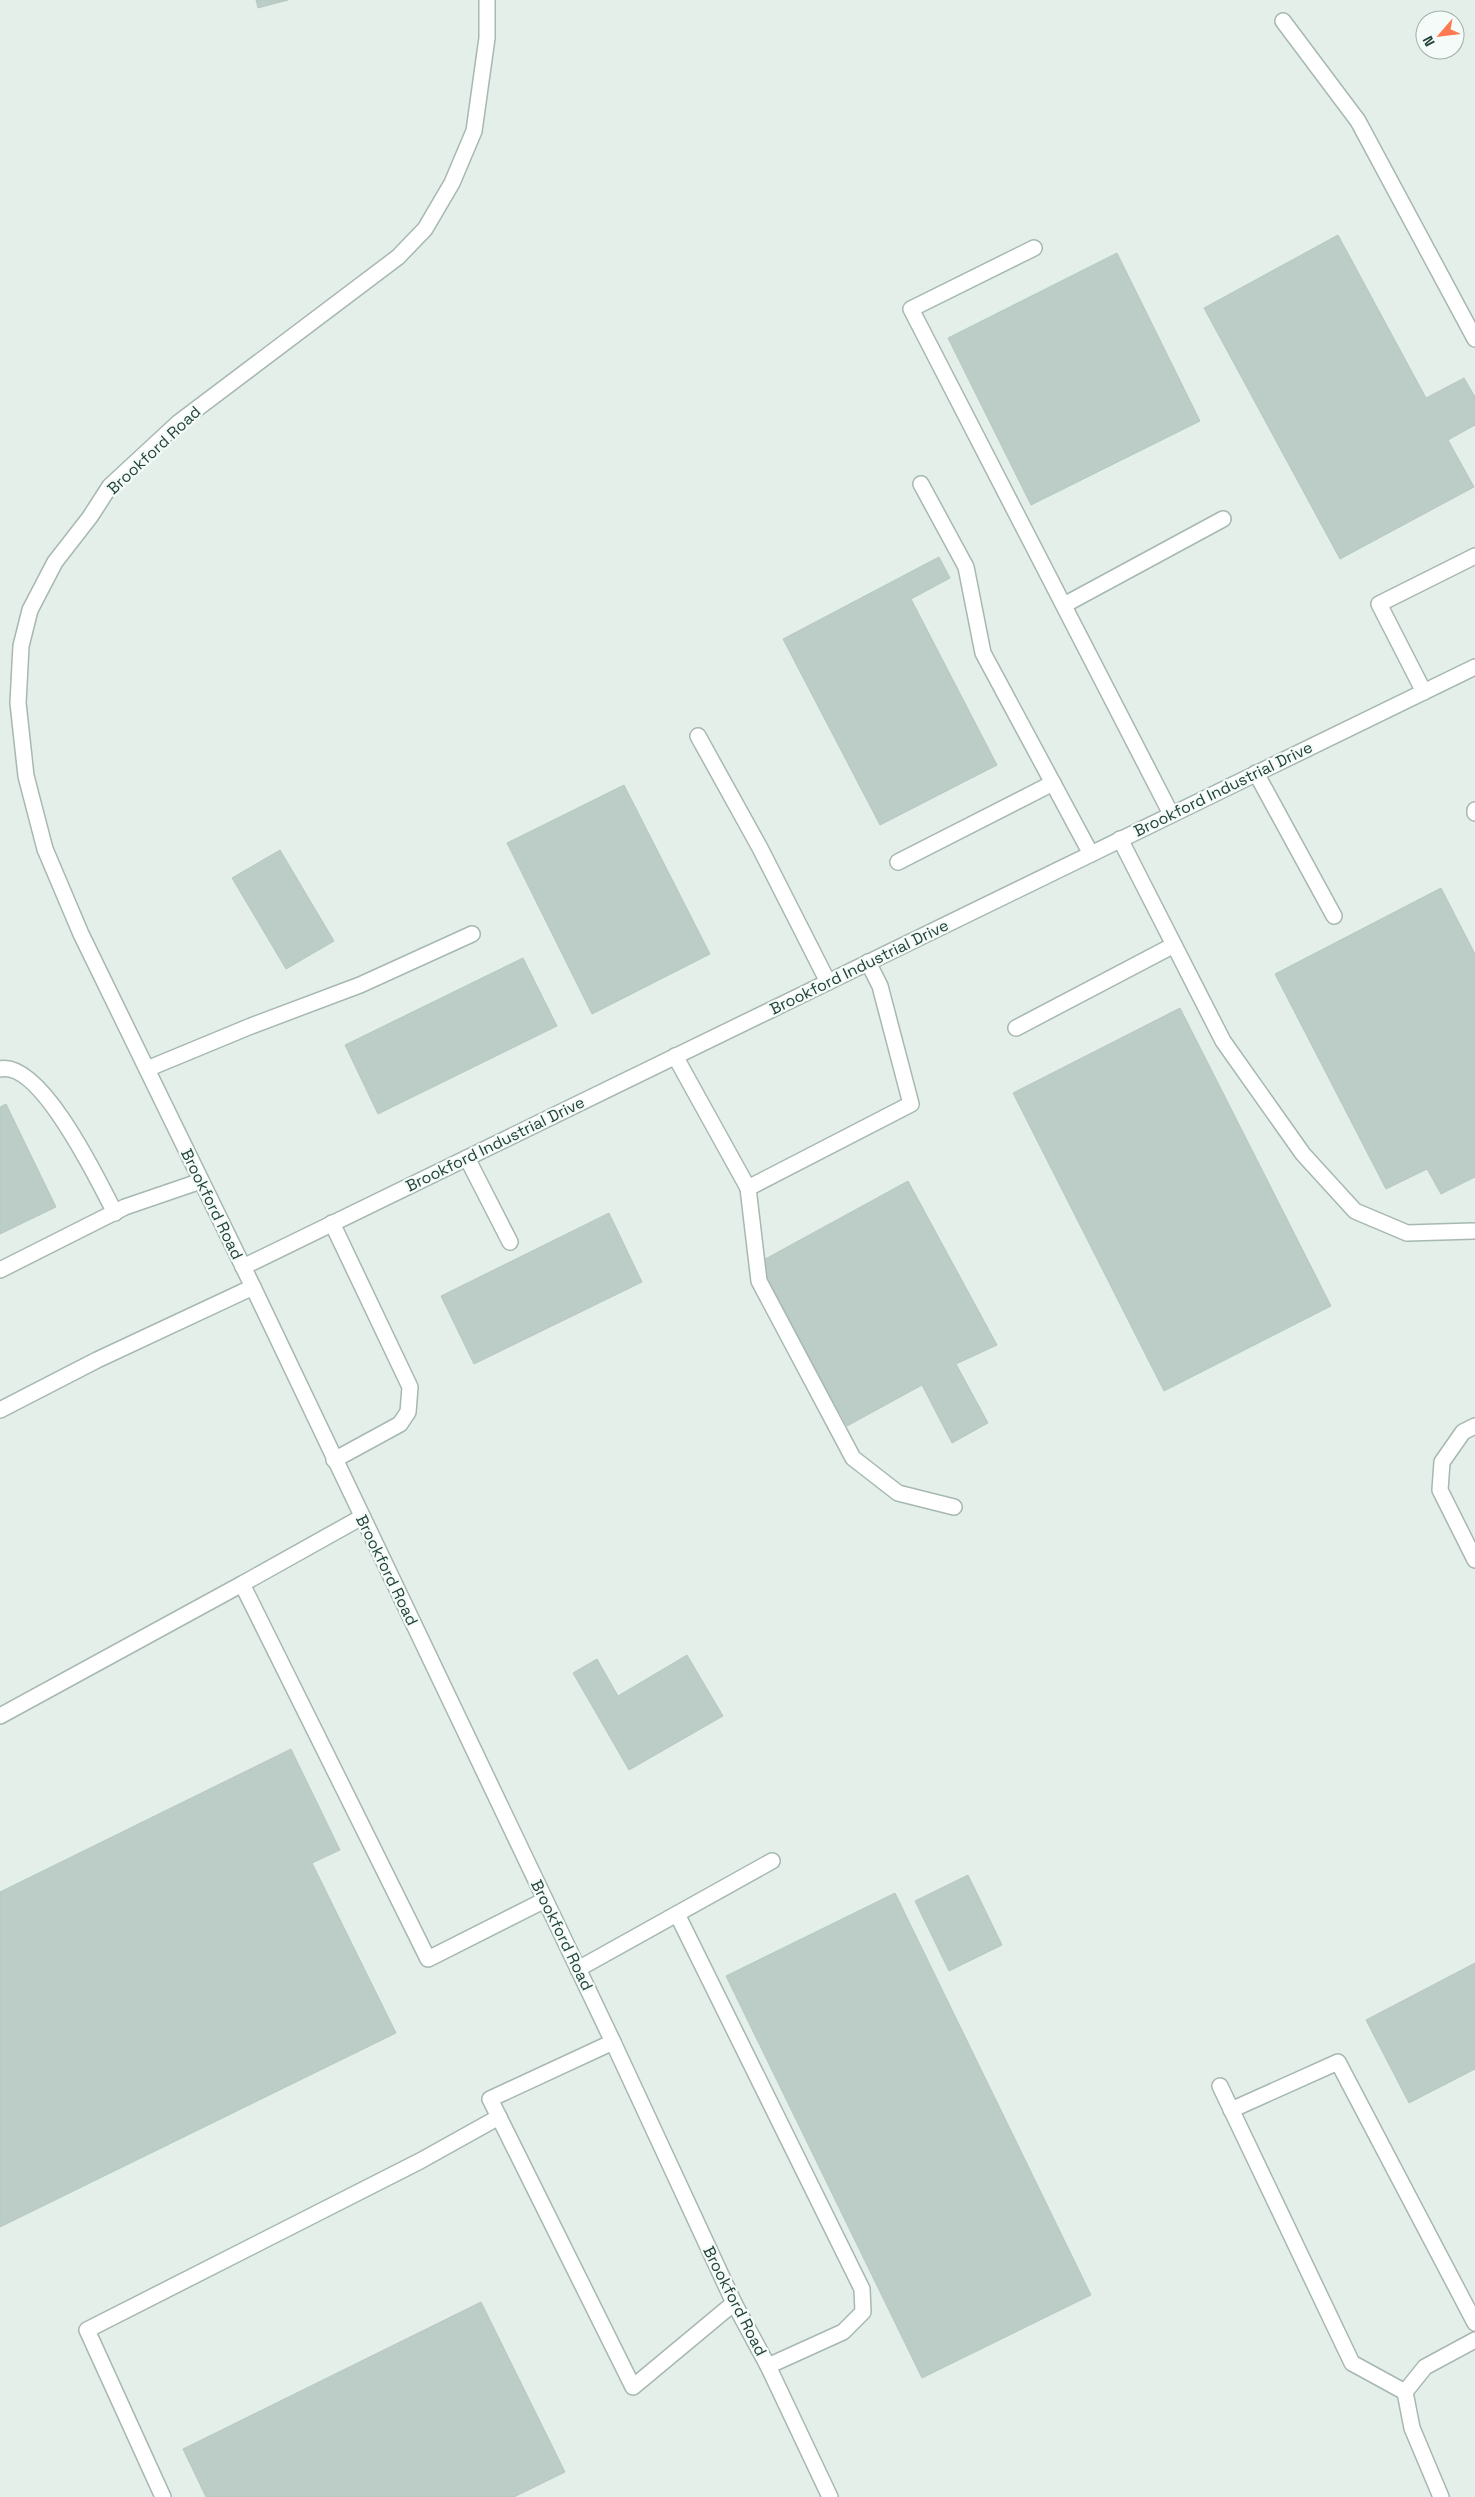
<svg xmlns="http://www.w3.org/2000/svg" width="1475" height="2497" font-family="'Space Grotesk',sans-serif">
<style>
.building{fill:#bbcdc6;stroke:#b5c9c1}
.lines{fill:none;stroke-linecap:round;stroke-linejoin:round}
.minor-casing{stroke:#a6b8b1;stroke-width:18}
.minor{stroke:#fff;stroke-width:15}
.labels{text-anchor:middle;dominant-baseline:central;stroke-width:4.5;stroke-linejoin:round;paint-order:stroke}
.street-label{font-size:16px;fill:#214339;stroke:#f5fbf8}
</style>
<rect width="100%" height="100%" fill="#e4efea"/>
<g class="building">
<path d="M256,0h32l-30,8z"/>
<path d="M1338,235l88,163 38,-20 11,19v28l-27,15 26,47 -134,72 -136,-251z"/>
<path d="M1117,253l83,168 -169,84 -83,-167z"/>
<path d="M939,557l11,21 -39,21 86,166 -117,60 -97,-186z"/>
<path d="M624,785l86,169 -118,60 -85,-171z"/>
<path d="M280,850l54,91 -48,28 -54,-91z"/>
<path d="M1441,888l34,66v223l-34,17 -14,-25 -41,20 -111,-215z"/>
<path d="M523,958l34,68 -179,88 -33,-69z"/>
<path d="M1180,1008l151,298 -167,85 -151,-298z"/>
<path d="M6,1104l50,103 -56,27v-127z"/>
<path d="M908,1181l89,164 -41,19 32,59 -36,20 -30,-58 -75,41 -89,-163z"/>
<path d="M609,1213l33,69 -168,82 -33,-68z"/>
<path d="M687,1655l36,61 -94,54 -56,-97 24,-14 21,37z"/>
<path d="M291,1749l49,101 -28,13 84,170 -396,194v-335z"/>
<path d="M968,1875l34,70 -53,26 -34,-70z"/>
<path d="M895,1893l196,402 -169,83 -196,-402z"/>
<path d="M1475,1963v106l-66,34 -43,-83z"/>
<path d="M481,2302l84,170 -51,25h-308l-23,-48z"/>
</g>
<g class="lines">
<g class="minor-casing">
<g id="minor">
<path d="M487,0v38l-13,93 -22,52 -27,46 -27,28 -220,166 -68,63 -20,31 -35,45 -25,48 -9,36 -3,57 8,73 19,73 36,85 172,353 360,755 121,261 34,63 62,131"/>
<path d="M1283,21l75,100 117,218"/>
<path d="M1034,248l-123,61 260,505"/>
<path d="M921,484l45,83 17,86 108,201"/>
<path d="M1064,605l159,-86"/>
<path d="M1424,692l-45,-88 96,-48"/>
<path d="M698,736l62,112 68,134"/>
<path d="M1256,773l78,143"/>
<path d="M1475,810v3"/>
<path d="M1120,839l103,202 80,113 52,57 52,22 66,-2"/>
<path d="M898,862l155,-79"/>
<path d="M1016,1028l158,-83"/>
<path d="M675,1056l73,132 163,-84 -31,-118 -12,-24"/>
<path d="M0,1069c41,-9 99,113 115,144"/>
<path d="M147,1069l104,-43 109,-41 112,-51"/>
<path d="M467,1158l43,84"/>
<path d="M748,1188l11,93 94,177 45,35 56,14"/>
<path d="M332,1223l78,164 -2,25 -8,12 -66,36"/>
<path d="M243,1267l1232,-600"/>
<path d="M0,1270l125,-63 76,-26"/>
<path d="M0,1410l97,-50 156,-73"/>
<path d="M1475,1426l-12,6 -21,30 -2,28 35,70"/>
<path d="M362,1517l-120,67 186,375 117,-59"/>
<path d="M0,1716l242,-132"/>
<path d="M677,1914l185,375 1,23 -20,20 -75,34"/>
<path d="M578,1969l194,-108"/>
<path d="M613,2042l-123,57 143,288 101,-84"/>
<path d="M1220,2086l132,277 53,29"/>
<path d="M1231,2110l107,-48 137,261"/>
<path d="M163,2497l-76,-167 333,-169 79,-44"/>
<path d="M1441,2497l-29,-69 -7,-36 20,-25 50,-27"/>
</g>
</g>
<use href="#minor" class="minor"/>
</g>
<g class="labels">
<g class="street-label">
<text transform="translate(154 450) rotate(-43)">Brookford Road</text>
<text transform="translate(1223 789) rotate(-26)">Brookford Industrial Drive</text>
<text transform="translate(859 967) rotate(-26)">Brookford Industrial Drive</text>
<text transform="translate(495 1144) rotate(-26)">Brookford Industrial Drive</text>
<text transform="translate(212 1204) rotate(64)">Brookford Road</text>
<text transform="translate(387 1570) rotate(64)">Brookford Road</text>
<text transform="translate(562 1935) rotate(64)">Brookford Road</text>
<text transform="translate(735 2301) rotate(63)">Brookford Road</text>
</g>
</g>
<g transform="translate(1440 35) rotate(242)"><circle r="24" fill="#f5fbf8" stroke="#a0b1ac"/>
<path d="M0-4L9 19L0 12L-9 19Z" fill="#ff7a51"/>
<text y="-8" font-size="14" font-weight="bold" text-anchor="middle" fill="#214339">N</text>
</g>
</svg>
